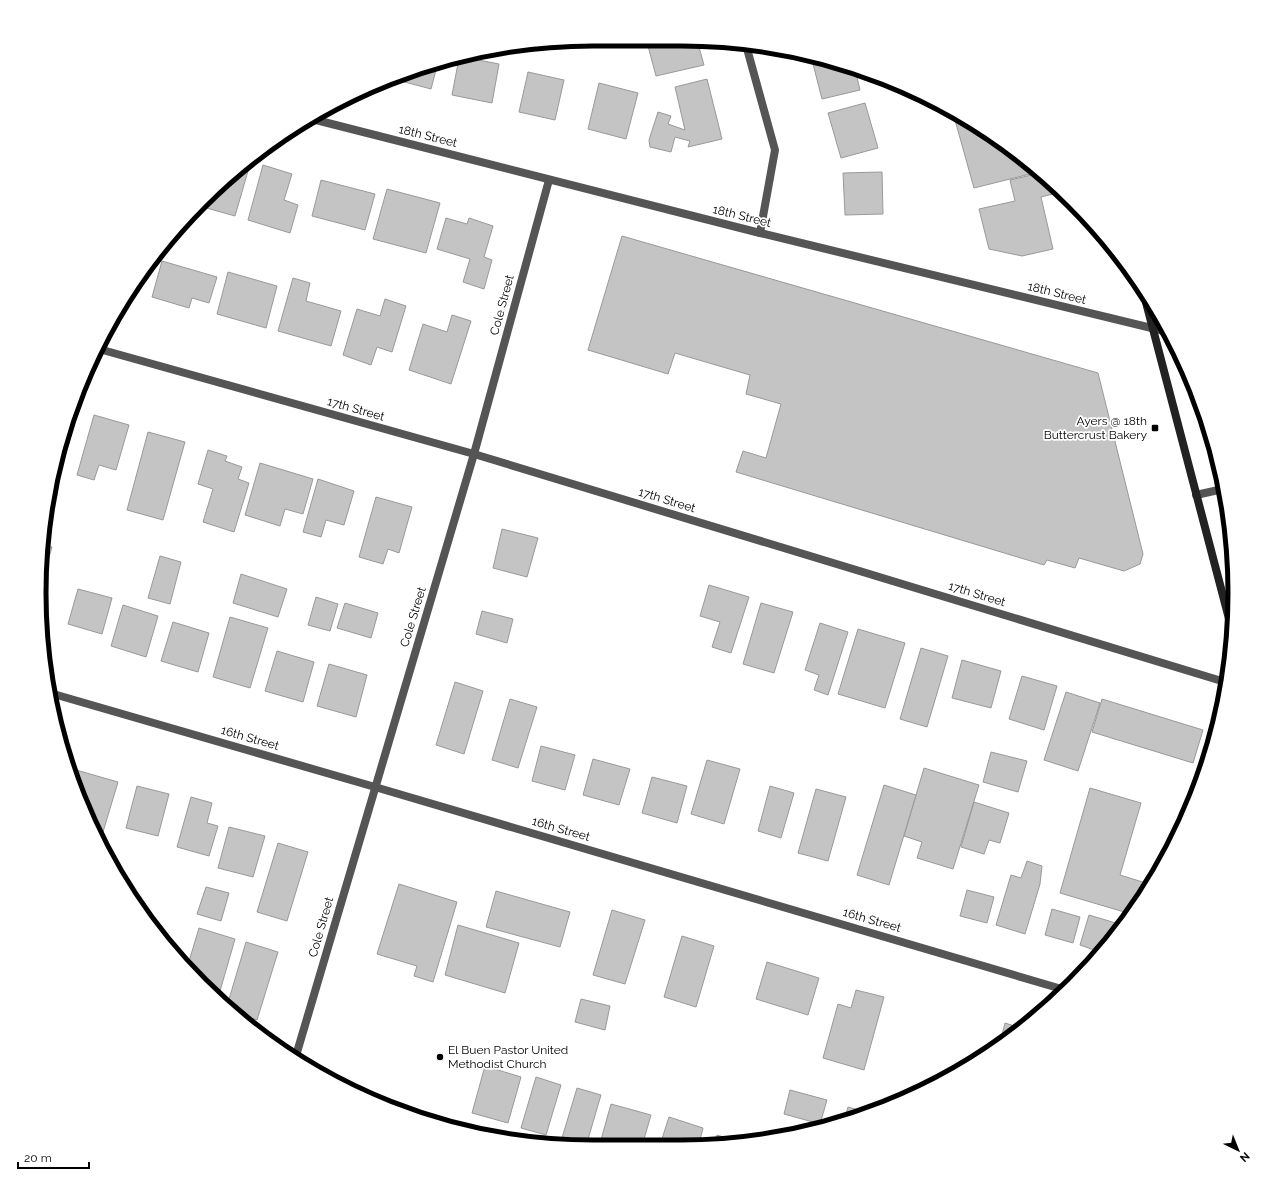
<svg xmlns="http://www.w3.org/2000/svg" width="1274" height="1186" font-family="Raleway,sans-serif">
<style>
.building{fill:#c4c4c4;stroke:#999}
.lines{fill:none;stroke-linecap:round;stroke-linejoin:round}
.service{stroke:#555;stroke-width:8}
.minor{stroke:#555;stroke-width:8}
.secondary{stroke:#222;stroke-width:8}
.poi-dot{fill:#000;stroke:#fff;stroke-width:1.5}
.labels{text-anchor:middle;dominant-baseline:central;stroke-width:3.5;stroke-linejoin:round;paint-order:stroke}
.street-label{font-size:12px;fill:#000;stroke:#fff}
.poi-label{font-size:12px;fill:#000;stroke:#fff;text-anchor:end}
.rim{fill:none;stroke:#000;stroke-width:5}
</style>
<rect width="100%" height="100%" fill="#fff"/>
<g class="building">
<path d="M669,40h28l7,25 -48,11 -8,-30 21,-5z"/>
<path d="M463,57l36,7 -7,39 -40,-8 7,-37z"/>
<path d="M822,57l33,12 5,21 -38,9 -10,-39z"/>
<path d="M437,66l-6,23 -34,-9z"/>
<path d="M528,72l36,8 -9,40 -36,-8z"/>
<path d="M707,79l15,60 -34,8 2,-6 -15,-4 -4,15 -21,-5 -1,-7 9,-28 13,4 -3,8 17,6 -10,-43z"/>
<path d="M599,83l39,10 -12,46 -38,-10z"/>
<path d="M865,103l13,45 -37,10 -13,-45z"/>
<path d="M953,113l65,40 20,19 -64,16z"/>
<path d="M263,165l29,9 -8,26 14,5 -8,28 -42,-13z"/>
<path d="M240,168l8,3 -13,45 -32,-9 2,-6z"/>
<path d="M882,172l1,42 -38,1 -2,-42z"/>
<path d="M1040,173l16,16 1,4 -16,4 12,52 -31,7 -33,-7 -10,-40 36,-8 -5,-21z"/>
<path d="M321,180l54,14 -10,36 -53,-14z"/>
<path d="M387,189l53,14 -14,50 -53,-14z"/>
<path d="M446,218l21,6 2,-6 24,8 -9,31 8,3 -8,29 -21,-7 7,-23 -33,-10z"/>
<path d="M622,236l476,137 45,181 -3,10 -16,7 -45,-13 -4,10 -28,-8 -3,5 -308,-93 7,-21 23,7 15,-54 -35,-10 4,-19 -75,-22 -7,21 -80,-24z"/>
<path d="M153,260l-3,15 -6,-2z"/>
<path d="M162,261l55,16 -8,26 -17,-5 -3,10 -37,-11z"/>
<path d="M228,272l49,14 -11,42 -49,-14z"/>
<path d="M293,278l17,5 -4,18 35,10 -10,35 -53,-15z"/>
<path d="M385,299l21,7 -14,46 -15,-5 -6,18 -28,-10 14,-46 23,7z"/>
<path d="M452,315l19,6 -20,63 -42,-14 14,-46 24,8z"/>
<path d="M75,409l3,1 -12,44 -8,-2z"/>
<path d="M94,415l35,10 -13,45 -17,-5 -5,15 -17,-5z"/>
<path d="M148,432l37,10 -22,78 -36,-10z"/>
<path d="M208,450l19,6 -2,5 17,6 -4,12 11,4 -15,49 -31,-10 10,-33 -15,-5z"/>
<path d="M260,463l53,16 -10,35 -18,-5 -5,17 -35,-11z"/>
<path d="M318,479l36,12 -10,34 -18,-5 -5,17 -18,-5z"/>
<path d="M376,497l36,10 -13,46 -11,-4 -5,15 -24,-7z"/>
<path d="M502,529l36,9 -11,39 -34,-9z"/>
<path d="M42,544l10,3 -11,38 -1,-28z"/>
<path d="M160,556l21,6 -11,42 -22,-6z"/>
<path d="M241,574l46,15 -9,28 -45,-14z"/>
<path d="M709,585l40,12 -18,56 -19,-6 8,-25 -20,-6z"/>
<path d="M78,589l34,9 -10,36 -34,-10z"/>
<path d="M316,597l22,7 -8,27 -22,-6z"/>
<path d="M345,603l33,10 -7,25 -34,-10z"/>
<path d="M761,603l32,9 -19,61 -31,-9z"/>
<path d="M123,605l35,11 -12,41 -35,-11z"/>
<path d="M482,611l31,8 -6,24 -31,-9z"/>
<path d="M230,617l38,11 -18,60 -37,-11z"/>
<path d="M173,622l36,11 -11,39 -37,-11z"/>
<path d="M820,623l28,9 -20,63 -14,-5 5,-15 -14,-5z"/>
<path d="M858,629l47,14 -20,65 -47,-14z"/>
<path d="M921,648l27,8 -21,71 -27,-8z"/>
<path d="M277,651l37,11 -11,40 -38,-11z"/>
<path d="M962,660l39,11 -10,37 -39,-10z"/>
<path d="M329,664l38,11 -11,42 -39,-11z"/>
<path d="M1022,676l35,10 -13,44 -35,-11z"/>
<path d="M455,682l28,9 -19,63 -28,-9z"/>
<path d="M1066,692l34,11 -22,68 -34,-11z"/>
<path d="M510,699l27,8 -19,61 -26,-8z"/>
<path d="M1102,699l101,31 -10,33 -101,-31z"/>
<path d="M541,746l34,9 -10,35 -33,-9z"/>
<path d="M991,752l36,9 -9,31 -35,-10z"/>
<path d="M593,759l37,10 -11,36 -36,-10z"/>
<path d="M707,760l33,9 -16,55 -33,-10z"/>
<path d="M924,768l55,17 -26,84 -36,-11 5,-16 -18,-6z"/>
<path d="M76,770l42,12 -15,50 -5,-2 -25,-49z"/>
<path d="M652,777l35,9 -10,37 -35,-10z"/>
<path d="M884,785l32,10 -27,90 -32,-10z"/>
<path d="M137,786l32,8 -11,42 -32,-8z"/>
<path d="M770,786l24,7 -13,45 -23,-7z"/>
<path d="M1090,788l51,15 -21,72 29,9 -18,30 -71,-21z"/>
<path d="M816,789l30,8 -18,64 -30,-8z"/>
<path d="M191,797l21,6 -5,20 11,3 -9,30 -32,-9z"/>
<path d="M974,802l35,11 -9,30 -11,-3 -5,14 -23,-7z"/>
<path d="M229,827l36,9 -12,41 -35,-9z"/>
<path d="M278,843l30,9 -21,69 -30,-9z"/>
<path d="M1027,861l15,5 -2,18 -15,50 -29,-9 15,-50 10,3z"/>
<path d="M399,884l58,18 -24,80 -19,-6 3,-10 -40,-12z"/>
<path d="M206,887l23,6 -8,28 -24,-7z"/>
<path d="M967,890l27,7 -7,26 -27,-7z"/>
<path d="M496,891l74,21 -10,35 -74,-20z"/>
<path d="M1052,909l28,8 -7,26 -28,-8z"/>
<path d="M612,910l33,10 -20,64 -32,-9z"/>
<path d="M1089,915l30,9 -3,11 -16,17 -20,-7z"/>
<path d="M458,925l61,18 -14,50 -60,-18z"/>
<path d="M199,928l36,11 -17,59 -17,-13 -14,-17z"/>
<path d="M682,936l32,10 -18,61 -32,-10z"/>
<path d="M246,942l32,10 -21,68 -21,-7 -9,-7z"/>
<path d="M767,962l52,16 -11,37 -52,-16z"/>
<path d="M856,990l28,7 -20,73 -41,-12 15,-54 13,4z"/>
<path d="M581,999l29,7 -5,24 -30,-8z"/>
<path d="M1005,1023l16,5 -21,15z"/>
<path d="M485,1066l36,11 -13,46 -36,-10z"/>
<path d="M536,1077l25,8 -15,50 -25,-7z"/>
<path d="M577,1088l24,7 -15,51 -24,-8z"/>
<path d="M790,1090l37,10 -7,24 -36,-10z"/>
<path d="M611,1104l40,11 -9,31 -43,1z"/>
<path d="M848,1107l21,6 -10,5 -15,3z"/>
<path d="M669,1117l34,11 -4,16 -39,1z"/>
<path d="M717,1135l27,8h-29z"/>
</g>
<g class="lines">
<path class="service" d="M1196,495l27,-6"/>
<g class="minor">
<path d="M746,45l29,105 -15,83"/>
<path d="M312,119l448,114 408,99"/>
<path d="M99,349l375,105 751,228"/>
<path d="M50,693l325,94 690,203"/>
<path d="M295,1059l179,-605 75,-274"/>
</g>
<path class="secondary" d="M1143,291l90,343"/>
</g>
<g class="poi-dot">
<rect x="1151" y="424" width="8" height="8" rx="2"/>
<circle cx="440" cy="1057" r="4"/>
</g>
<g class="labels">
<g class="street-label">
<text transform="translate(428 136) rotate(14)">18th Street</text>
<text transform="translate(742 216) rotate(14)">18th Street</text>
<text transform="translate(1057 293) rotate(14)">18th Street</text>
<text transform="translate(502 305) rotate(-75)">Cole Street</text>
<text transform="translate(356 409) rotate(16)">17th Street</text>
<text transform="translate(667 500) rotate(17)">17th Street</text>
<text transform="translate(977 594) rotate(17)">17th Street</text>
<text transform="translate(413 617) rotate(-73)">Cole Street</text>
<text transform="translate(250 738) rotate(16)">16th Street</text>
<text transform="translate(561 829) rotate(16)">16th Street</text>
<text transform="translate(872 920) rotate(16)">16th Street</text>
<text transform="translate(321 927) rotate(-74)">Cole Street</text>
</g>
<g class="poi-label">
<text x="1147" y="421">Ayers @ 18th<tspan x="1147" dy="14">Buttercrust Bakery</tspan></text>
<text x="448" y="1050" text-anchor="start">El Buen Pastor United<tspan x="448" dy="14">Methodist Church</tspan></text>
</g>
</g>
<path d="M0 0H1274V1186H0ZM593 46H681A547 547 0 0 1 1228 593V593A547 547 0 0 1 681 1140H593A547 547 0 0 1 46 593V593A547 547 0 0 1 593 46Z" fill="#fff" fill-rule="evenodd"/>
<path class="rim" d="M593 46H681A547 547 0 0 1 1228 593V593A547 547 0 0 1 681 1140H593A547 547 0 0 1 46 593V593A547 547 0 0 1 593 46Z"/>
<g transform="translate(1238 1150) rotate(137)" stroke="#ffffff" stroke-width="3" paint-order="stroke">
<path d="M0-3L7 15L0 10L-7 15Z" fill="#000000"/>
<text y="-6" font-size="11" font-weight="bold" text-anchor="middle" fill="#000000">N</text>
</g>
<path d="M18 1162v6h71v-6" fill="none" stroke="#000000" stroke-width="2"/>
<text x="24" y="1162" font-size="12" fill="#000000" stroke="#ffffff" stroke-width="3" paint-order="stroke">20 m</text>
</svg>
